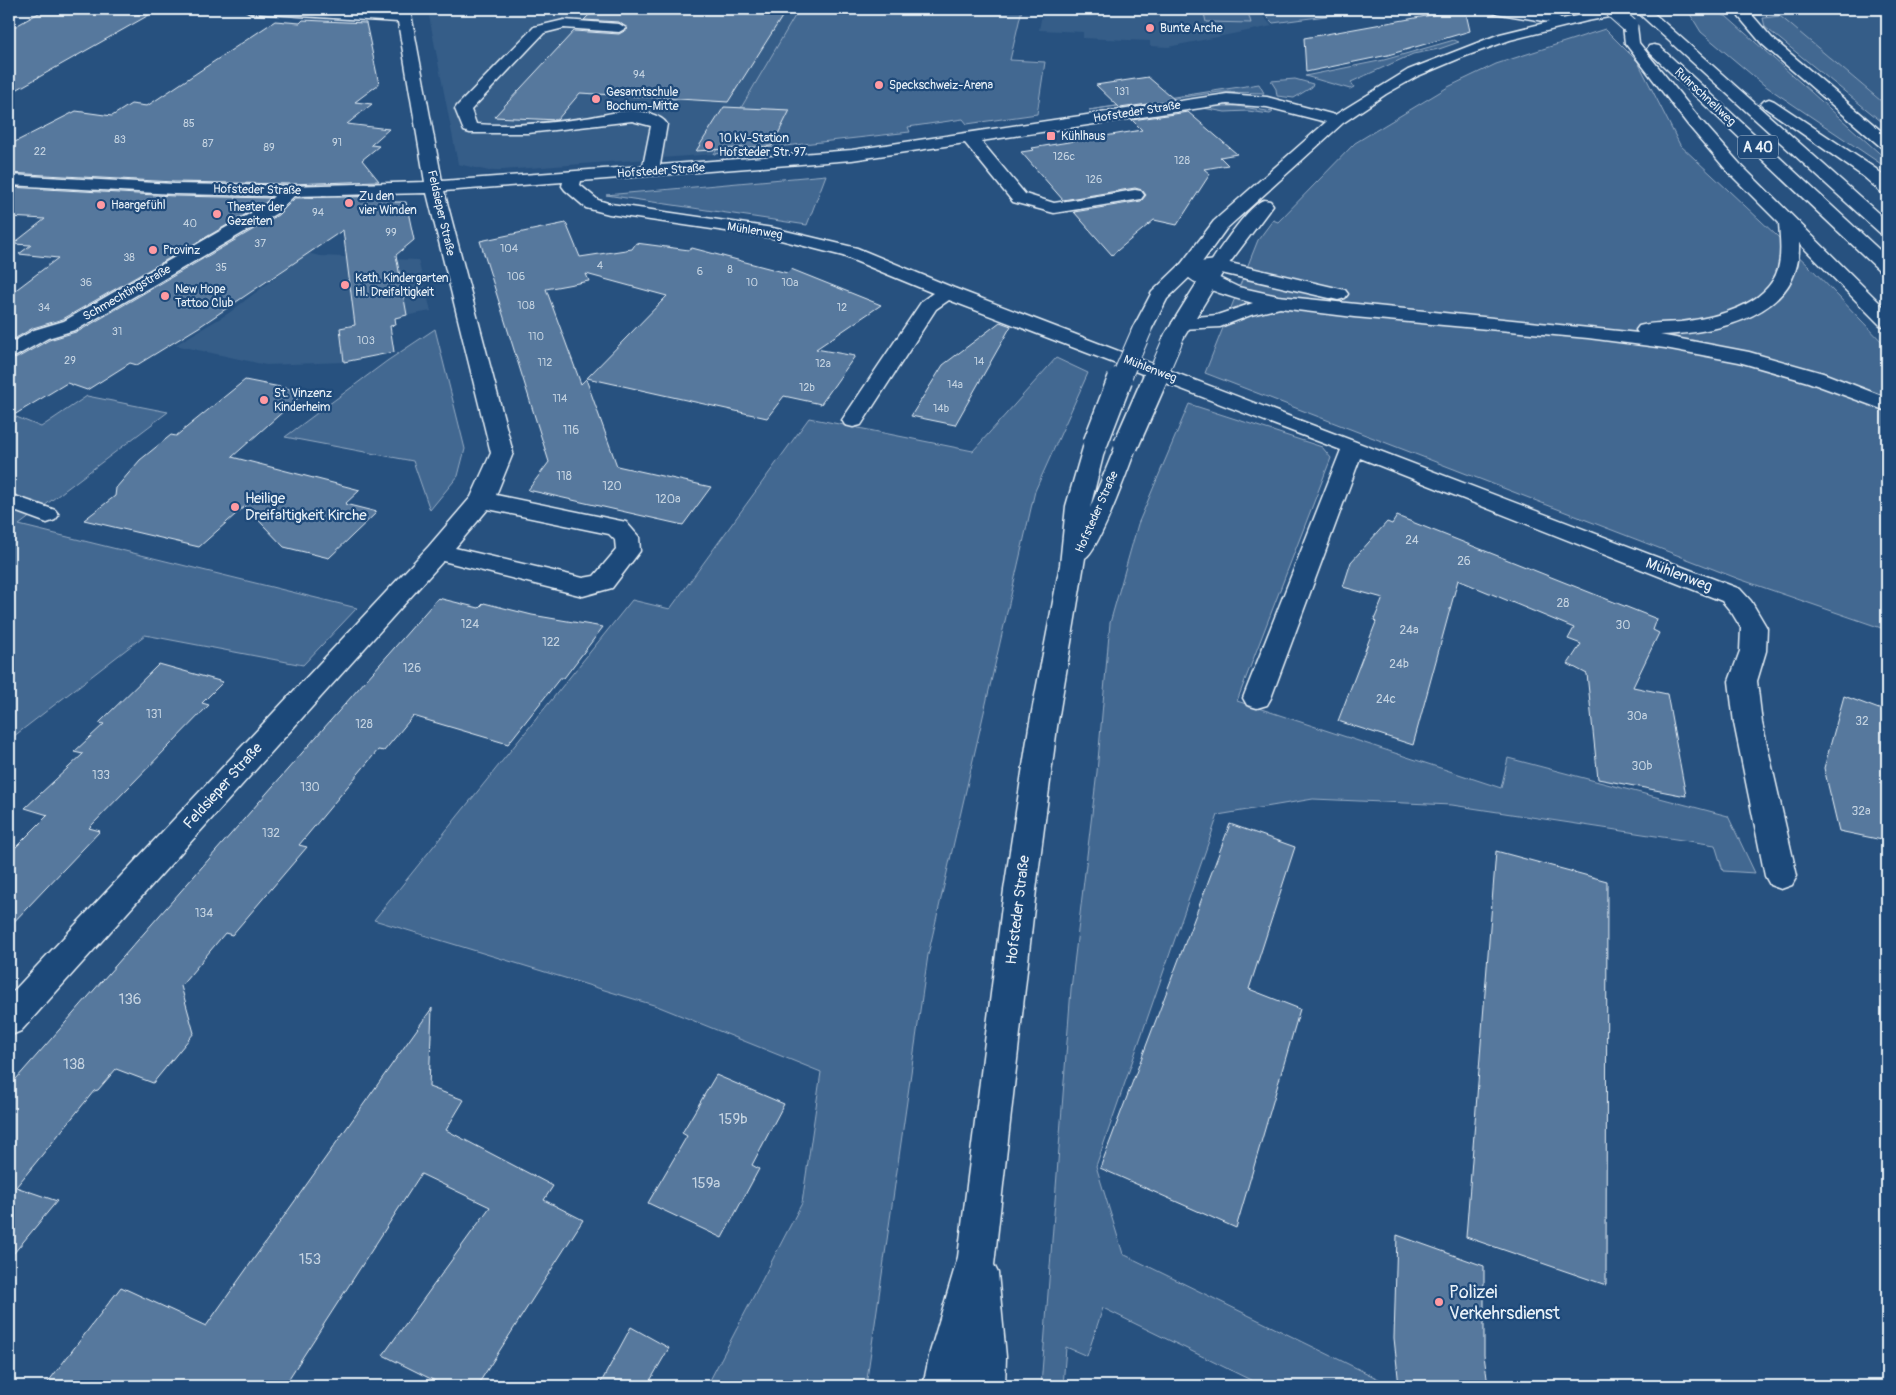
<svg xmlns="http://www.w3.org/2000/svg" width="1896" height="1395" font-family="Pangolin,sans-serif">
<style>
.built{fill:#355d88}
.green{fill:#436891;stroke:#96acc4}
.building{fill:#57789d;stroke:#e8f1f8}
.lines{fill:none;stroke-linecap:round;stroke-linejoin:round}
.minor-casing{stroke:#e8f1f8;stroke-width:3}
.highway-casing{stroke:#e8f1f8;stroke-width:3}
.minor{fill:#1f4a7a;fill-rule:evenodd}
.highway{fill:#1f4a7a;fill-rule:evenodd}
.minor-bridge-far1-casing{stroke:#e8f1f8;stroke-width:21;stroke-linecap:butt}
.minor-bridge-casing{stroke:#e8f1f8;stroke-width:27;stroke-linecap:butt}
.highway-bridge-casing{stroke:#e8f1f8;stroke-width:17;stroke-linecap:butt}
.minor-bridge-far1{stroke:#1f4a7a;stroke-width:19}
.minor-bridge{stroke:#1f4a7a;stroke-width:24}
.highway-bridge{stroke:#1f4a7a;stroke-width:15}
.poi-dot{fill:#ff9aa2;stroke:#1f4a7a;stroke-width:2}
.labels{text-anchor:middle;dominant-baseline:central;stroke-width:4.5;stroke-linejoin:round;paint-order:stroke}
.far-number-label{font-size:11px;fill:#c4d3e1}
.far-poi-label{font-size:12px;fill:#e8f1f8;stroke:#1f4a7a;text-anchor:start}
.far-street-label{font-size:12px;fill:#e8f1f8;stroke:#1f4a7a}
.number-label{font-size:12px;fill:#c4d3e1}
.shield{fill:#1f4a7a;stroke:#acbfd2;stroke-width:1}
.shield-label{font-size:14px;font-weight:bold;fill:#e8f1f8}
.poi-label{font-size:15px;fill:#e8f1f8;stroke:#1f4a7a;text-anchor:start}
.street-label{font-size:15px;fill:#e8f1f8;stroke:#1f4a7a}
.near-number-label{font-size:15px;fill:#c4d3e1}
.near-poi-label{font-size:18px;fill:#e8f1f8;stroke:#1f4a7a;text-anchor:start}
</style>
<rect width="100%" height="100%" fill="#27517f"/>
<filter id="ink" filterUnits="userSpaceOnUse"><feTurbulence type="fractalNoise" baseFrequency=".02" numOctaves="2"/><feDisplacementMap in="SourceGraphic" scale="10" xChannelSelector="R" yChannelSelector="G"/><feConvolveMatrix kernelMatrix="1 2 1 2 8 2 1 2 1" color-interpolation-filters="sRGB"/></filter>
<g filter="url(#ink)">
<g class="built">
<path d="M516,9h283l-85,145 -225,17 -31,-7 -29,-148h78z"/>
<path d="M1043,9h213l16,17 -104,21 -18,-1v-5l-67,-3v-6l-44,-2z"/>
<path d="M1755,9h132v96l-107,-89z"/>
<path d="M307,253l13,3 98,4 13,51 -91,17 4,34 -78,3 -91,-20 54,-32z"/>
</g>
<g class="green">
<path d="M799,9h223l-12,51 35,2 -8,52 -70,10 -4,-5 -55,8 2,5 -196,22z"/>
<path d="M1203,9h44l4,14 -45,-1z"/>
<path d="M1259,9h120l-106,14z"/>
<path d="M1708,11l18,5 161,144v8l-123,-83 -63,-53 -11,-18z"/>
<path d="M1780,16l107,90v20l-122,-99 -2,-9z"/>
<path d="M1605,29l33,33 42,83 129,121 78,81v283l-148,-51 -534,-206 53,-133 15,-20 5,2 77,-79 93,-56 48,-23z"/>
<path d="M1454,40l5,2 -20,7 -26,5 -62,28 3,5 -4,2 -45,-13 79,-16z"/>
<path d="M1295,79l18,5 -1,3 -18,11 -17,-2 -1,-7 -5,-8z"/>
<path d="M1259,84l5,9 -44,-1 -131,18z"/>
<path d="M1220,106h17l36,6 -3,2 -22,-3 -23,1 -22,-4z"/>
<path d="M826,175l-19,50 -201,-30z"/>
<path d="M435,329l30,120 -7,27 -28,34 -17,-49 -128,-24 102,-76z"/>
<path d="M1056,358l32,15 -53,118 -107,464 -62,431h-159l95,-183 19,-131 -164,-66 -283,-86 258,-320 38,9 139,-191 164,33z"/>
<path d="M87,396l81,16 -149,113 338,83 -54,57 -158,-30 -136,105v-326l32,13z"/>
<path d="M1189,404l133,43 9,11 -94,243 264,87 7,-30 220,58 27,57 -32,-2 -8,-26 -263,-40 -139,-6 -95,16 -122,351 27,88 266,130 1,2h-127l-160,-78 -16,48 -21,-9 -3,39h-22l30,-397 26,-217 13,-149 28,-99z"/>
</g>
<g class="building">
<path d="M595,9h192l-59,93 -148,-9 -23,27 -63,-3 80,-86 45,3 9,-5 -9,-7 -35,-2z"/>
<path d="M1465,9l5,22 -82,24 -82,17 -2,-34z"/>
<path d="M44,10l39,2 66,3 -140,79v-64z"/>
<path d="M303,20l63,3 13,61 -24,18 17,2 -25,20 42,5 -18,16 8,1 -17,14 17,21 -90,3 -115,-2 -165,-9v-28l67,-34 36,5 19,-12 16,2 128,-85 25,2z"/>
<path d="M1148,77l27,23 -55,8 -24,-23z"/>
<path d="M724,107l66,3 -18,36 -76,5z"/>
<path d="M1188,112l49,42 -17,3 8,8 -24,4 6,5 -33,51 -23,-5 -42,35 -38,-43 67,-11 5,-6 -4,-5 -7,-2 -72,12 -42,-48 13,-2 -2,-2 110,-18 -10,-10z"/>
<path d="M9,187l165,9 96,2 -6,6 -201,115 -30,9 -24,14v-47l49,-37 -39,-4 12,-9 -18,-1 32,-25 -36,-2z"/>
<path d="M389,196l6,6h11l8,38 -18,15 11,60 -12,3 1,7 -6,1 4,26 -50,10 -4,-34 15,-3 -12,-95 -144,97 -62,38 -7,-2 -43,27 -20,-7 -58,35v-58l8,-2 32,-18 30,-9 199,-116 17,-17z"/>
<path d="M566,223l14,34 52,-8 4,-6 53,7 3,-2 95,25 4,-4 90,36 -65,44 39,7 -34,48 -37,-8 -17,22 -180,-40 80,-82 -81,-22 3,7 -43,8 35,95 5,-5 31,87 94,21 -28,38 -155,-35 21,-28 -69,-221z"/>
<path d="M1000,322l11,4 -56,99 -44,-9 32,-51z"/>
<path d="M245,380l60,12 -73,65 128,33 -15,14 32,8 -48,46 -45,-11 -39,-41 -46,41 -115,-27 31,-24 1,-8 24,-28 31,-25 5,1z"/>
<path d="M1397,516l260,103 -4,11 6,3 -26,54 34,7 19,102 -88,-17 -11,-105 -19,-10 13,-20 -13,-5 6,-11 -116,-48 -45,165 -75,-24 38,-99 -2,-2 9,-22 -40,-11 8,-25 36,-40 5,2z"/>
<path d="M438,598l41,10 5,-5 48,12 71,12 -39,51h-4l-52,66 -95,-28 -29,35 -6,-1 -79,95 8,2 -75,88 -7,-2 -44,53 13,47 -41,50 -37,-14 -18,21 -4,1 -78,96 41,14 -48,58v-172z"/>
<path d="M159,664l64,18 -21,21 7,2 -120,123 11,3 -91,96v-73l39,-39 -23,-7 58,-54 -9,-2 30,-28 -5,-1z"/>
<path d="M1844,696l43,16v129l-48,-10 -15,-63z"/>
<path d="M1230,824l65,23 -46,142 51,20 -64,219 -136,-60z"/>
<path d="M1496,851l111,30 -1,404 -140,-48z"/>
<path d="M432,1008l-3,79 35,13 -18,30 107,56 -9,14 39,20 -106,166h-32l-62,-31 107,-148 -69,-33 -137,212h-239l76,-99 85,39z"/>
<path d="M716,1075l68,29 -32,61 7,4 -37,69 -74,-35 39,-67 -5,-3z"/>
<path d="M1397,1235l87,31v89l4,31h-89l-5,-48z"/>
<path d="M631,1327l38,21 -22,38h-48z"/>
</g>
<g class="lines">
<g class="minor-casing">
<g id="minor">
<path d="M244,9h73l80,4 -1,-4h14l32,172 201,-15 8,-40 -19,-5 -104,12h-58l-6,-2 -9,-22 2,-3 77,-79 30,-7 55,4 7,4 -7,4 -55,-4 -20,5 -73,77 5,14c36,3 73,-1 109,-6 16,-2 31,-7 46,-7 11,0 29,3 36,13l-7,41 192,-15 375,-56 40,3 68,18 73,-45 92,-36 49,-12 -54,-9 -5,-1 -2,-3c14,0 66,0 74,10l48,-10h28l-2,3 -5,1 -44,8 -77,19 -47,17 -45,19 -32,18 -43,29 -117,106 -31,43 -28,27 -18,35 -7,2 -7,-2 -3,-4 20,-38 29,-28 33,-43 112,-99 -59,-15 -40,-3 -246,37 44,53 29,9 81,-13 6,1 3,4 -3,4 -6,1 -81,13 -41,-11 -48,-59 -113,17 -271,21 -1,4 18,15 13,4 162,24 84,20 97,40 786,301 11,12 16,27 -1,23 -9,30 5,42 35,153 -5,9 -11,4 -11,-4 -5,-9 -31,-153 -5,-42 11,-30 1,-23 -9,-15 -10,-12 -362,-143 -89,240 -4,7 -10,3 -10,-3 -4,-7 98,-248 -392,-150 -13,9 -75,116 -8,2 -8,-2 -3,-5 80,-119 11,-8 -90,-37 -70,-18 -164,-24 -23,-6 -21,-18 -3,-4 1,-4 -119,9 69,262 -17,42 130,27 13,15 1,14 -28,37 -29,8 -140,-35 -422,470 -12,5v-40l420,-450 42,-49 20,-44 -64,-260 -133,3 -17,17 -199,116 -30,9 -32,18 -7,2v-14l25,-14 30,-9 201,-116 9,-9 -100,-2 -165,-9v-10l165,9 115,2 136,-4 -27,-160 -147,-9zM488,509l121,25 6,6 1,10 -22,26 -11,2 -128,-30z"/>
<path d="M1264,200l6,1 3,4 -48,64 -41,68 -3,4 -7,2 -7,-2 -3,-4c14,-24 79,-132 100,-137z"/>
<path d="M1095,437l8,2 3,5 -16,64 28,-68 8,-2 8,2 3,5c-7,19 -38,106 -52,113l-28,169 -21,163 -42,375 4,8 8,84 -1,29h-82l7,-34 28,-95 46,-367 25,-163 31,-162 6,-59 18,-62 3,-5z"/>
<path d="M9,494l46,16 4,5 -4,5 -8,3 -38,-14z"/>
</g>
</g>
<g class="highway-casing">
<g id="highway">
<path d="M1634,9h15l238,212v14l-6,-1z"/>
<path d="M1739,9h14v7l19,22 115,98v13l-6,-2 -119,-103 -23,-27z"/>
<path d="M1630,22l7,4 2,17 61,76 40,45 147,146v17l-7,-2 -81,-82c3,73 -82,90 -139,92l89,17 74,21 64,25v13l-79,-29 -69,-20 -74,-14 -77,-10 -234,-21 -74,-9 -29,7 -31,12 -38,2 -7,-2 -3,-4 3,-4 42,-4 36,-12c-22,-6 -61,-16 -74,-35l2,-4 36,-4 128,30 3,4 -3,4 -7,2 -121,-28h-10l31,15 40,9 360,37 -2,-3 3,-4c14,-4 28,-3 42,-4 33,-4 86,-16 97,-53 4,-15 2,-31 1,-46l-51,-51 -40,-47 -63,-82 -2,-17z"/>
<path d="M1654,45l5,1 228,211v16l-7,-2 -231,-219 -2,-3 2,-3z"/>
<path d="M1769,99l5,2 102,68 11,10v14l-6,-1 -17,-15 -100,-70 -3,-3 3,-3z"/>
</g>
</g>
<use href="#minor" class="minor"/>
<use href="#highway" class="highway"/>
<g class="minor-bridge-far1-casing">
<g id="minor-bridge-far1">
<path d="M1120,381l22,-51"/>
<path d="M1155,381l19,-44"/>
</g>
</g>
<g class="minor-bridge-casing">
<g id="minor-bridge">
<path d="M1095,444l25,-65"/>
<path d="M1126,445l29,-66"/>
</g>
</g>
<g class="highway-bridge-casing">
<path id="highway-bridge" d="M1611,9l19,17"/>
</g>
<use href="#minor-bridge-far1" class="minor-bridge-far1"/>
<use href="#minor-bridge" class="minor-bridge"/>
<use href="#highway-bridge" class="highway-bridge"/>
</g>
</g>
<g class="poi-dot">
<circle cx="1150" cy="28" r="5"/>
<circle cx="879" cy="85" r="5"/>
<circle cx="596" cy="99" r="5"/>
<rect x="1046" y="131" width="10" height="10" rx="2.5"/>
<circle cx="709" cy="145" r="5"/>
<circle cx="349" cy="203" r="5"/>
<circle cx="101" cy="205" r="5"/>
<circle cx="217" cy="214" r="5"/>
<circle cx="153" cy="250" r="5"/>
<circle cx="345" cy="285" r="5"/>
<circle cx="165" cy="296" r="5"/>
<circle cx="264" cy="400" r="5"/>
<circle cx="235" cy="507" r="5"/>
<circle cx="1439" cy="1302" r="5"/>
</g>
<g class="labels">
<g class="far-number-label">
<text x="639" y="74">94</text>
<text x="1122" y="91">131</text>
<text x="189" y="123">85</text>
<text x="120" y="139">83</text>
<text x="337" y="142">91</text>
<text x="208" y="143">87</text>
<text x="269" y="147">89</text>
<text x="40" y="151">22</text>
<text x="1064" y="156">126c</text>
<text x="1182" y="160">128</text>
<text x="1094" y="179">126</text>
<text x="318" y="212">94</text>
<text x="190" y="223">40</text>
<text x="391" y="232">99</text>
<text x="260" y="243">37</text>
<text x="509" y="248">104</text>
<text x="129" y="257">38</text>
<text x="600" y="265">4</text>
<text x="221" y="267">35</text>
<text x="730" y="269">8</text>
<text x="700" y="271">6</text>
<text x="516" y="276">106</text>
<text x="86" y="282">36</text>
<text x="752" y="282">10</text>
<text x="790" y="282">10a</text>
<text x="526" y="305">108</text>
<text x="44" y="307">34</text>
<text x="842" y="307">12</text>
<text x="117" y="331">31</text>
<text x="536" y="336">110</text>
<text x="366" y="340">103</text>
<text x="70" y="360">29</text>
<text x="979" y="361">14</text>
<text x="545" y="362">112</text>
<text x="823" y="363">12a</text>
<text x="955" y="384">14a</text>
<text x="807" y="387">12b</text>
<text x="560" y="398">114</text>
<text x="941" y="408">14b</text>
</g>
<g class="far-poi-label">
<text x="1160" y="28">Bunte Arche</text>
<text x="889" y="85">Speckschweiz-Arena</text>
<text x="606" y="92">Gesamtschule<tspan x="606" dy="14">Bochum-Mitte</tspan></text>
<text x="1061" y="136">Kühlhaus</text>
<text x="719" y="138">10 kV-Station<tspan x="719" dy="14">Hofsteder Str. 97</tspan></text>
<text x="359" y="196">Zu den<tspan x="359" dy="14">vier Winden</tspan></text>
<text x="111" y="205">Haargefühl</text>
<text x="227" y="207">Theater der<tspan x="227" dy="14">Gezeiten</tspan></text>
<text x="163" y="250">Provinz</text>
<text x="355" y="278">Kath. Kindergarten<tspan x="355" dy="14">Hl. Dreifaltigkeit</tspan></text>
<text x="175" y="289">New Hope<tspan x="175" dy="14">Tattoo Club</tspan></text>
<text x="274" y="393">St. Vinzenz<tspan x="274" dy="14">Kinderheim</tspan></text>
</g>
<g class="far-street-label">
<text transform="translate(1705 97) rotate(43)">Ruhrschnellweg</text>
<text transform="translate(1137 112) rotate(-9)">Hofsteder Straße</text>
<text transform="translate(661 171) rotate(-4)">Hofsteder Straße</text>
<text transform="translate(257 190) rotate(1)">Hofsteder Straße</text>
<text transform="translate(441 213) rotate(77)">Feldsieper Straße</text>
<text transform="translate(755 231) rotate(9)">Mühlenweg</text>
<text transform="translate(127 293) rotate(-30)">Schmechtingstraße</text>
<text transform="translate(1150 369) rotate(21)">Mühlenweg</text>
<text transform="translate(1097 512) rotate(-66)">Hofsteder Straße</text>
</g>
<g class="number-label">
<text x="571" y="430">116</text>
<text x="564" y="476">118</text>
<text x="612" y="486">120</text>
<text x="668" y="499">120a</text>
<text x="1412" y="540">24</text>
<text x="1464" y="561">26</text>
<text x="1563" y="603">28</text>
<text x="470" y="624">124</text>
<text x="1623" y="625">30</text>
<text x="1409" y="630">24a</text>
<text x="551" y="642">122</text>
<text x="1399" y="664">24b</text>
<text x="412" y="668">126</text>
<text x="1386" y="699">24c</text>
<text x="154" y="714">131</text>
<text x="1637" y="716">30a</text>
<text x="1862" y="721">32</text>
<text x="364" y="724">128</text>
<text x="1642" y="766">30b</text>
<text x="101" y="775">133</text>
<text x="310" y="787">130</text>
<text x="1861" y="811">32a</text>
<text x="271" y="833">132</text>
<text x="204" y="913">134</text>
</g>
<rect class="shield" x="1738" y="135.5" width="40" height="23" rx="4"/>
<g class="shield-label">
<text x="1758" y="147">A 40</text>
</g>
<g class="poi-label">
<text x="245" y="498">Heilige<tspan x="245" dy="17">Dreifaltigkeit Kirche</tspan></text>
</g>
<g class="street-label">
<text transform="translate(1679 575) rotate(21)">Mühlenweg</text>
<text transform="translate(223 786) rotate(-48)">Feldsieper Straße</text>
<text transform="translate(1018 910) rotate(-83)">Hofsteder Straße</text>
</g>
<g class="near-number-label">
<text x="130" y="999">136</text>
<text x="74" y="1064">138</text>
<text x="733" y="1119">159b</text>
<text x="706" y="1183">159a</text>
<text x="310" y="1259">153</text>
</g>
<g class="near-poi-label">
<text x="1449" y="1292">Polizei<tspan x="1449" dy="21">Verkehrsdienst</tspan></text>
</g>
</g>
<rect width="1896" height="1395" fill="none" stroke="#1f4a7a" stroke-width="30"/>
<rect x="15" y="15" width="1866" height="1365" fill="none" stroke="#e8f1f8" stroke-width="2" filter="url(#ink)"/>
</svg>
